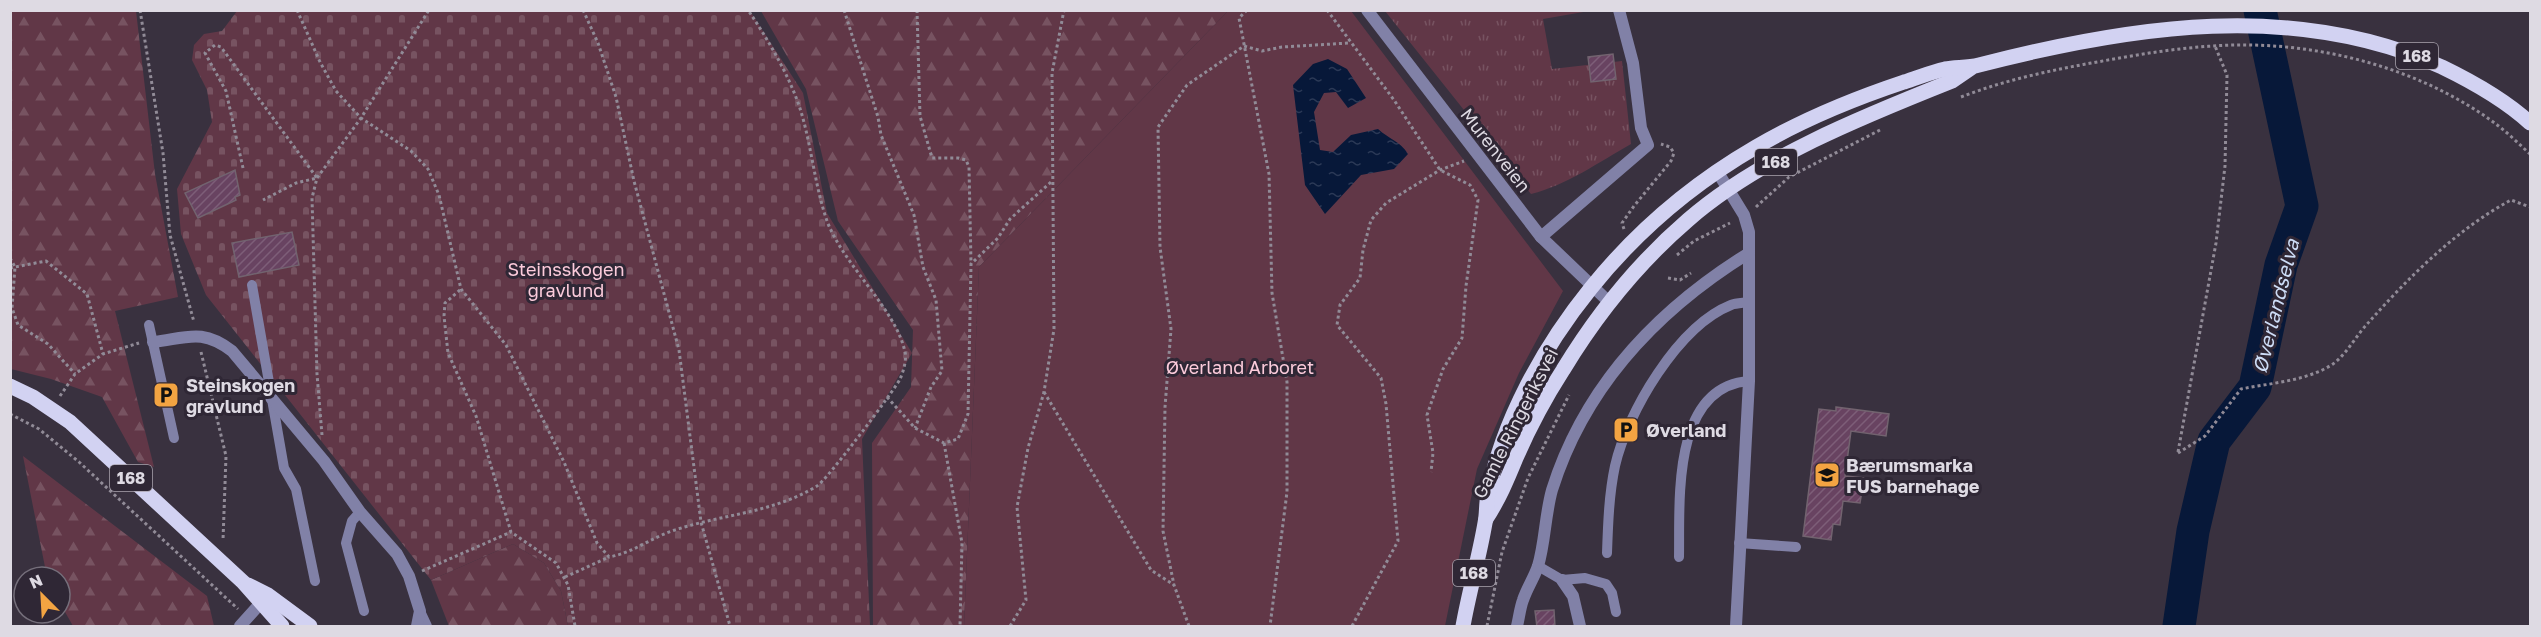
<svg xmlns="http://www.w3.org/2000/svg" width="2541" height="637" font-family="'Golos Text',sans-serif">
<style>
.grass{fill:url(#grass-tufts)}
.forest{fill:url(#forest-firs)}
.cemetery{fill:url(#cemetery-stones)}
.garden{fill:#613747}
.water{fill:url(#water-ripples)}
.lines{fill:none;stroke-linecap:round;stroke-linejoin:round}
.river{stroke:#071839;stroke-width:33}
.building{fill:url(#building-hatch);stroke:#72636f;stroke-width:1.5}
.path{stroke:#918b97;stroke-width:3;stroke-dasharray:3 3;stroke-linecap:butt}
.service{stroke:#8181a7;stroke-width:10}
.minor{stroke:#8181a7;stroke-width:12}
.primary{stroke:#d2d2f2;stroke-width:15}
.labels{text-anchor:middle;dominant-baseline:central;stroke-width:6;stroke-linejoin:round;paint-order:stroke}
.shield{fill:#2f2735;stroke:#aaa4af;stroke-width:1.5}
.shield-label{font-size:16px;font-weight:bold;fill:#dedae3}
.street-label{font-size:18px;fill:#dedae3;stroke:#2f2735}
.park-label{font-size:18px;fill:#fccbdb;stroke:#2f2735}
.poi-label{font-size:18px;font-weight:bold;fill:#dedae3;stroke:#2f2735;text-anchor:start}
.water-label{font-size:20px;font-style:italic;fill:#cddcf6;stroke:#2f2735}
</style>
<defs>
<pattern id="grass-tufts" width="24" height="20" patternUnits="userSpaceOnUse" patternTransform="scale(1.5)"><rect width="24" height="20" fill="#613747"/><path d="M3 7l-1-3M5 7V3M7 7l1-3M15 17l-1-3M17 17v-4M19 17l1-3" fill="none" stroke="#775361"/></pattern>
<pattern id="forest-firs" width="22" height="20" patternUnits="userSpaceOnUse" patternTransform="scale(1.5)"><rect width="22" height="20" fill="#613747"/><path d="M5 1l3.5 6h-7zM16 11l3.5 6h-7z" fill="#775361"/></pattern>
<pattern id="cemetery-stones" width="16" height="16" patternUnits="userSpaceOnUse" patternTransform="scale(1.5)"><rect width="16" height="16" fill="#613747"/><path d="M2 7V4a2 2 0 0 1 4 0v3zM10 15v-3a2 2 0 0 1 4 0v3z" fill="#775361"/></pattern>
<pattern id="water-ripples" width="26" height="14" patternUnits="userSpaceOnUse" patternTransform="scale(1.5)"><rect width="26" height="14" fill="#071839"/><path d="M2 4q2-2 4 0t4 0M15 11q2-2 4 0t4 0" fill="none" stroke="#2b3956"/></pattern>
<pattern id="building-hatch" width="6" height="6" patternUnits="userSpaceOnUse" patternTransform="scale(1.5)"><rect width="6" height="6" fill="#684361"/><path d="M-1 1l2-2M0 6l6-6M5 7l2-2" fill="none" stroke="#7d5e78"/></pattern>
</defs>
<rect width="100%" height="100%" fill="#39313f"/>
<path class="grass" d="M1385,11h204l-46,8 9,50 70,-8 9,83c-32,18 -64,41 -100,50z"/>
<g class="forest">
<path d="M10,11h126l19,163 23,123 -63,14 39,156 -16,-5 -36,-65 -51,-18 -40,-10z"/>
<path d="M761,11h467l-249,256 -15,359h-91l-1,-183 39,-56 2,-57 -75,-109 -32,-132z"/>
<path d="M23,456l184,140 7,30h-141l-13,-23v-26h-13z"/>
<path d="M513,544l31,19 17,28 7,35h-119l-18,-46z"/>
</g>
<path class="cemetery" d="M237,11h513l53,82 24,120 85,140 -50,86 8,187h-302l-7,-35 -17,-28 -31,-19 -82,36 -225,-285 -25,-61 -4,-45 35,-67 -5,-32 -15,-30 2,-15 10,-11 18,-3z"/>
<path class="garden" d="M1228,11h123l212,280 -44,82 -42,96 -32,157h-481l15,-359z"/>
<path class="water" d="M1328,59l19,10 19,29 -18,10 -12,-16 -12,1 -10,19 6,38 13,2 18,-17 27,-6c11,10 22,12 30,25l-14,15 -33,6 -36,39 -20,-29 -12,-100 20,-21z"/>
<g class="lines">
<path class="river" d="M2179,626l14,-95 21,-90 41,-54 26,-122 21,-59 -42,-196"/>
</g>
<g class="building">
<path d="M1613,54l3,25 -25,3 -3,-25z"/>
<path d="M235,170l5,25 -5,2 1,3 -38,18 -13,-25z"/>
<path d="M292,232l7,33 -60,12 -7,-34z"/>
<path d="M1836,407l53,7 -3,22 -35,-5 -6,45 19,2 -4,25 -17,-2 -3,24 -7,-1 -2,16 -28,-4 16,-127 17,2z"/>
<path d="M1554,610l1,17h-18l-2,-16z"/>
</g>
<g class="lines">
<g class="path">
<path d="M140,10l23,143 7,82 24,87"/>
<path d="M297,10l23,52 16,29 25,27 50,33 17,18 11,26 22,94 45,56 58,117 33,81 12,14c24,-4 43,-20 66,-27 48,-16 98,-17 142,-44 9,-5 77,-95 83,-107 3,-6 7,-20 5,-27 -9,-43 -61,-86 -78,-131 -12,-35 -15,-71 -25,-106 -10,-35 -33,-74 -54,-105"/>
<path d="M583,10l15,33 18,54 18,84 45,169 22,172 29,104"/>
<path d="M844,10l34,107 3,18 33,80 9,52 13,33 6,71 -11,16 -16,41"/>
<path d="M917,10l3,106 12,42h26l8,2 3,7 2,97"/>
<path d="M1247,10l-8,8 30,156 3,119 15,89v110l-17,134"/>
<path d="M1327,10l67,90 46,70 30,15 8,15 -12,86 -4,52 -19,31 -16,46 6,38 -2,19"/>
<path d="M1961,97c49,-19 101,-29 153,-38 33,-6 66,-11 99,-13 97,-7 205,20 283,78 12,9 23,20 34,30"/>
<path d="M243,168l-17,-77 -21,-38 10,-8 6,2 96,131 -21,5 -33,17"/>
<path d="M1756,207l33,-30 93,-48"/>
<path d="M1624,229l-2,-6 12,-17 37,-45 3,-8 -4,-6 -9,-3"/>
<path d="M1677,255l17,-14 36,-18"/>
<path d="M10,258l5,9 -3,41 6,17 30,19 27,30"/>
<path d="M10,268l36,-7 41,33 16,60"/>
<path d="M1668,278l12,2 11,-7"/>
<path d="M460,290l-15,13 -1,13 4,37 28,63 35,116 45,31 12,22 7,41"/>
<path d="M201,352l25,104 -3,84"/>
<path d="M1044,392l107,178 23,15"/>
<path d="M60,396l15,-22 28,-20 36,-11"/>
<path d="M887,397l28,31 29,15 14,-4 10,-25 3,-150 27,-26 12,-19 41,-37"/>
<path d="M10,414l29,15 40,33 159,147"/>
<path d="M322,435l-5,-61 -5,-176 5,-20 44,-60 68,-108"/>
<path d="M944,443l18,100 -2,83"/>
<path d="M2178,452l38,-209 9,-77 2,-91 -12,-29"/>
<path d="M2178,453l27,-17 36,-47c30,-6 66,-8 92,-25 14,-10 24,-30 36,-42 40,-45 88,-93 142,-122l19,7"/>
<path d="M422,571l89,-39"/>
<path d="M565,577l44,-20"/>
<path d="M1010,626l16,-26 -9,-93 11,-59 16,-56 10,-63 -2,-256 12,-63"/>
<path d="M1189,626l-15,-41 -11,-54 2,-124 6,-78 -11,-82 -2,-120 29,-42 57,-39 18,5 20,-4 67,-4"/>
<path d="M1352,626l46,-85 -12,-137 -5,-26 -44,-53 3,-20 20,-27 3,-28 8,-30 15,-17 54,-33 24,-9"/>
<path d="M1487,626l15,-74 26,-74 41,-83"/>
</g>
<g class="service">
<path d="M252,285l32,183 12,21 19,92"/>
<path d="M149,325l25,113"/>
<path d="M360,512l-8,9 -6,22 18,68"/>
<path d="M1739,543l57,4"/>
<path d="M1607,553c1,-29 2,-59 8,-87 12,-53 63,-140 116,-161 5,-2 12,-2 18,-3"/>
<path d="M1679,557c1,-55 -8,-170 70,-176"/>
<path d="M1538,566l24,14 23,-2 21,6 6,9 4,19"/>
<path d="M420,611l7,15"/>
</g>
<g class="minor">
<path d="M1367,10l174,227 68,65"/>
<path d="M1717,171l27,44 5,17v149l-13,245"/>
<path d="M1541,237l107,-92 -7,-17 -8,-65 -14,-53"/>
<path d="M153,342c34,-4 49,-14 79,9l92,110 36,51 37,42 12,22 11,35 -3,15"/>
<path d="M1562,580l11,16 7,30"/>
<path d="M240,626l27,-30"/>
<path d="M1517,626c2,-8 3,-18 6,-26 4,-12 11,-22 15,-34 7,-23 7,-51 14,-76 33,-105 105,-180 197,-237"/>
</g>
<g class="primary">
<path d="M10,386l23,11 37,25 173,160 39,44"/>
<path d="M1486,519c13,-20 21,-39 30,-61 13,-30 29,-60 47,-88 34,-56 75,-107 125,-150 71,-62 176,-104 264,-139l19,-13"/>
<path d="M248,585l20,10 42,31"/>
<path d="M1463,626c6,-34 16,-68 22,-103 2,-9 1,-19 3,-28 14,-74 56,-149 103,-207 45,-56 103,-105 165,-141 46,-27 97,-48 148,-65 13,-4 27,-10 41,-13 11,-2 23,-1 34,-4 151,-39 316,-65 463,2 31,15 63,33 88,56"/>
</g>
</g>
<defs>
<g id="parking-square" transform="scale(1.35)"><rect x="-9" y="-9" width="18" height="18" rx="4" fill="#f3a442" stroke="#2f2735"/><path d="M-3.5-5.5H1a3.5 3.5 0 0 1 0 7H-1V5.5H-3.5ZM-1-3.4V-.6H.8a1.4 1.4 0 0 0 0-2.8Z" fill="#111"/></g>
<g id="school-square" transform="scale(1.35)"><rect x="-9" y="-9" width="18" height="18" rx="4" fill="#f3a442" stroke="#2f2735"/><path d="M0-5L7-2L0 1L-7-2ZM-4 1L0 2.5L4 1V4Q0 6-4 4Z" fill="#111"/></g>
</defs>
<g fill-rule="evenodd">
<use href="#parking-square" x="166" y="395"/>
<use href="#parking-square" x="1626" y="430"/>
<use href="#school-square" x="1827" y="475"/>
</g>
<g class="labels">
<g class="shield">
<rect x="2396" y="43" width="42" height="26" rx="4.5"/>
<rect x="1755" y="149" width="42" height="26" rx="4.5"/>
<rect x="110" y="465" width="42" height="26" rx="4.5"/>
<rect x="1453" y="560" width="42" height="26" rx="4.5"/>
</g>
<g class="shield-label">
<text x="2417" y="56">168</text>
<text x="1776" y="162">168</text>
<text x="131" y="478">168</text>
<text x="1474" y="573">168</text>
</g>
<g class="street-label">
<text transform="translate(1496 150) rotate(52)">Murenveien</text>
<text transform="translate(1515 423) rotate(-63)">Gamle Ringeriksvei</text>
</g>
<g class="park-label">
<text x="566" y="269">Steinsskogen<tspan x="566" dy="21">gravlund</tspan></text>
<text x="1240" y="367">Øverland Arboret</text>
</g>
<g class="poi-label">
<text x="186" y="385">Steinskogen<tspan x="186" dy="21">gravlund</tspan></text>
<text x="1646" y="430">Øverland</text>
<text x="1846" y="465">Bærumsmarka<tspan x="1846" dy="21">FUS barnehage</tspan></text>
</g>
<g class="water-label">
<text transform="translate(2275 306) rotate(-76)">Øverlandselva</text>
</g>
</g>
<rect width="2541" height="637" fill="none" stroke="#dedae3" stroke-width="24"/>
<g transform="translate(42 595) rotate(336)"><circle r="28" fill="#2f2735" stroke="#756f7b" stroke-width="1.5"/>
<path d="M0-4.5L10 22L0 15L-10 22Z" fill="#f3a442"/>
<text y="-9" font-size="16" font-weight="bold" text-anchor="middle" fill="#dedae3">N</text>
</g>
</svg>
